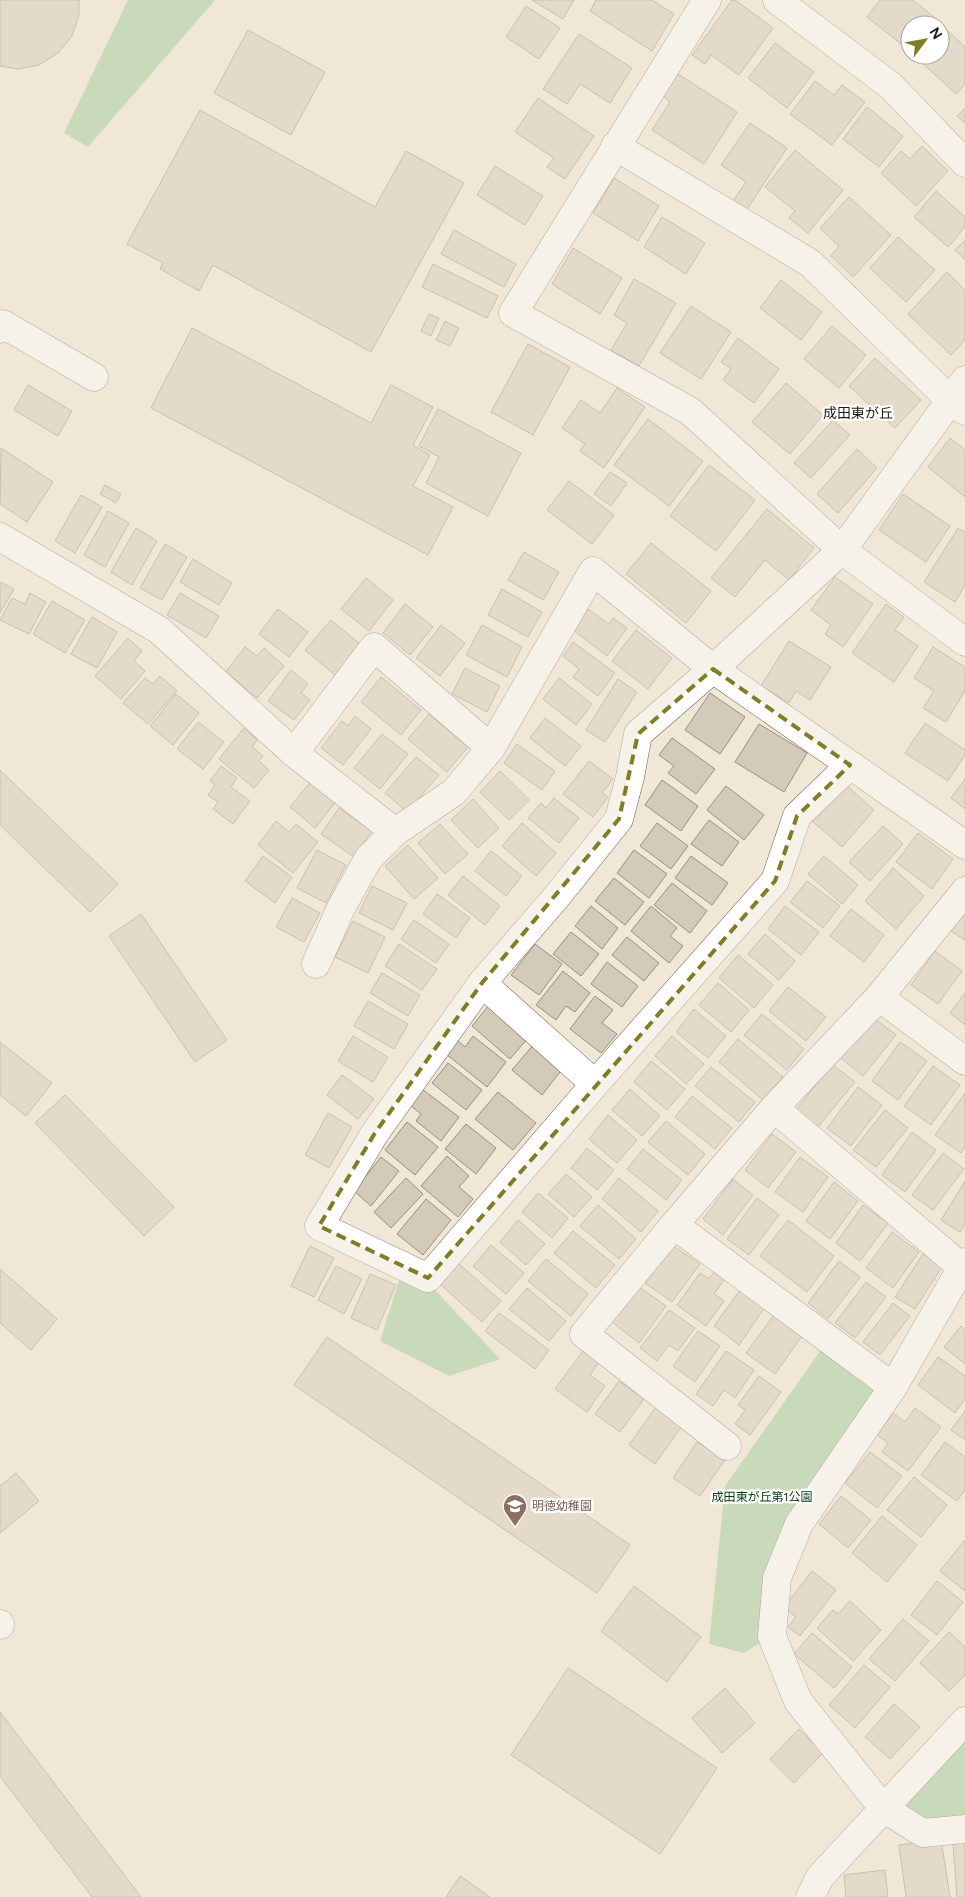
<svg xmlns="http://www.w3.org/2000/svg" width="965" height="1897" font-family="Figtree,'Noto Sans JP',sans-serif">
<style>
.green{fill:#98cb97}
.building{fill:#d4caba;stroke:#999081}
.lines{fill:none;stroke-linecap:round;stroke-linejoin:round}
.street-casing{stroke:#696052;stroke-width:29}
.street{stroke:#fff;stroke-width:28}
.marked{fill:none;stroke:#7d7e26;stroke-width:4;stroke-dasharray:10 6;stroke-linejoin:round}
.labels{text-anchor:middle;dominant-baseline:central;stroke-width:4.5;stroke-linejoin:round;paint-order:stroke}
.park-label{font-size:12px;fill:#06380b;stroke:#fff}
.education-label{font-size:12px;fill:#785e54;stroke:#fff;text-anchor:start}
.neighbourhood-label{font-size:14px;fill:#1e1a15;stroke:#fff}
</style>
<rect width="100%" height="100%" fill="#f1e7d7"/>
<g class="green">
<path d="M128,0h87l-127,147 -24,-14z"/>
<path d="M401,1274l34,16 65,69 -51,17 -69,-35z"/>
<path d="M823,1347l58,41 -88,129 -28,123 -21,13 -35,-9 16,-158z"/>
<path d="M965,1721v102l-39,3 -43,-18z"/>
</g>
<g class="building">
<path d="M0,0h79v15l-7,21 -14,17 -19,12 -21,4 -18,-3z"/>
<path d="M532,0h42l-11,19z"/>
<path d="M596,0h56l22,14 -22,37 -62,-40z"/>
<path d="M732,0h3l38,28 -34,47 -28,-20 -6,9 -13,-9z"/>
<path d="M880,0h33l26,21 -3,4h-26v26l-43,-34z"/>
<path d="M526,6l34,22 -21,31 -33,-22z"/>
<path d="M248,30l77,42 -34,63 -77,-42z"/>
<path d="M948,31l17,16v37l-9,10 -36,-33 6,-6h14v-16z"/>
<path d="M579,34l53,34 -22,35 -30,-19 -13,20 -24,-15z"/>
<path d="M775,43l39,29 -27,36 -39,-30z"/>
<path d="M678,74l59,38 -33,52 -52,-34 18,-28 -7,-6z"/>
<path d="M815,81l19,14 8,-10 23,17 -33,43 -42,-31z"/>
<path d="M538,98l56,38 -29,43 -18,-12 7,-9 -39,-26z"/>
<path d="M867,107l36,29 -24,31 -36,-28z"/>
<path d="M965,108v15l-8,-7z"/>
<path d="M200,110l175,97 31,-56 58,32 -93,169 -158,-87 -14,26 -39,-22 3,-6 -36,-19z"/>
<path d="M750,123l37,25 -41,63 -13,-10 13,-19 -25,-17z"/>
<path d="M922,146l26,25 -32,35 -35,-33 20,-22 9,8z"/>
<path d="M795,150l48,40 -35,43 -19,-15 6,-7 -30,-24z"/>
<path d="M495,166l48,30 -18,29 -48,-30z"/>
<path d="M614,178l45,28 -21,35 -45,-28z"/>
<path d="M936,191l29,26v10l-17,20 -34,-30z"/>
<path d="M849,197l42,38 -38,42 -22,-21 8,-10 -19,-18z"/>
<path d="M662,217l43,26 -19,31 -42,-27z"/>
<path d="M454,230l62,34 -12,23 -63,-33z"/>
<path d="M898,237l37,33 -29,32 -36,-34z"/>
<path d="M965,240v20l-10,-10z"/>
<path d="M573,248l49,30 -22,36 -48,-30z"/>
<path d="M433,264l65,32 -11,22 -65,-31z"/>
<path d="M947,272l18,18v50l-14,15 -43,-41z"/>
<path d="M634,279l42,24 -37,63 -28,-16 16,-27 -13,-8z"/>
<path d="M781,280l41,32 -21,28 -41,-32z"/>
<path d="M691,306l40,26 -30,47 -41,-26z"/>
<path d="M429,314l10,4 -8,18 -10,-5z"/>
<path d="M445,321l14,7 -9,18 -14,-6z"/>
<path d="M832,326l34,29 -27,33 -35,-29z"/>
<path d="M192,328l179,95 20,-38 42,22 -20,38 17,10 -17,31 40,21 -25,48 -277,-147z"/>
<path d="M738,338l41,31 -25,34 -31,-23 8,-11 -10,-7z"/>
<path d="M528,344l42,23 -37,68 -42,-23z"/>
<path d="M875,358l46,42 -26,28 -46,-42z"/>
<path d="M786,383l37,32 -33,39 -38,-32z"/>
<path d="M28,385l44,26 -14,25 -44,-26z"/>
<path d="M617,388l28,19 -41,61 -24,-17 5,-7 -23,-16 19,-28 19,13z"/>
<path d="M438,409l83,44 -33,63 -62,-33 13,-26 -20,-11z"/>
<path d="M648,419l55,42 -34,45 -55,-41z"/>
<path d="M833,420l17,15 -39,43 -17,-15z"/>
<path d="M950,438l15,12v47l-37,-30z"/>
<path d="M1,448l52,34 -26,40 -27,-18z"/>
<path d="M857,449l20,19 -39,45 -21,-19z"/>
<path d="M709,465l46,35 -39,51 -46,-35z"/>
<path d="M610,472l17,11 -16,23 -17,-12z"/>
<path d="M569,481l45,34 -22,29 -45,-34z"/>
<path d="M105,485l16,9 -5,9 -16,-9z"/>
<path d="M903,494l47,32 -24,36 -47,-32z"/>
<path d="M81,495l21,12 -27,46 -20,-12z"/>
<path d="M767,509l47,39 -25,32 -24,-20 -30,37 -24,-19z"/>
<path d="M108,511l21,12 -24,44 -21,-12z"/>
<path d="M136,528l21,13 -25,44 -21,-13z"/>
<path d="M958,528l7,4v53l-10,17 -31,-20z"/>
<path d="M651,543l60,48 -25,32 -60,-49z"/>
<path d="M165,544l22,13 -25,43 -22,-12z"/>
<path d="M524,552l35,20 -16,28 -35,-20z"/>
<path d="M193,559l39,24 -13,22 -39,-23z"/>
<path d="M835,577l38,27 -30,43 -18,-13 6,-9 -20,-15z"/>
<path d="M366,578l27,22 -24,31 -28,-22z"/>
<path d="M0,582l14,7 -14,24z"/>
<path d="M502,589l40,23 -14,25 -40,-22z"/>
<path d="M30,593l16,9 -17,32 -29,-14 12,-22 13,6z"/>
<path d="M180,593l39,23 -13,22 -39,-23z"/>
<path d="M52,601l33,19 -20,33 -32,-19z"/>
<path d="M405,604l28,23 -23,28 -27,-22z"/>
<path d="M886,604l18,13 -9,13 23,16 -24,36 -42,-29z"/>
<path d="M278,609l30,23 -19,25 -30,-23z"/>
<path d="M588,609l21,15 4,-6 14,10 -20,28 -34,-26z"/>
<path d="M92,617l25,15 -20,36 -26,-14z"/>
<path d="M331,620l30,25 -26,30 -30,-25z"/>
<path d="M441,625l24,18 -25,33 -24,-18z"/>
<path d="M482,625l40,22 -15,30 -41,-22z"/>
<path d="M636,630l36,28 -24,31 -36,-28z"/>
<path d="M128,638l14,13 -8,10 11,10 -24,28 -26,-23z"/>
<path d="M789,641l42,26 -21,33 -14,-9 -7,12 -28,-17z"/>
<path d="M573,642l42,31 -17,23 -25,-19 6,-8 -16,-13z"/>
<path d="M245,647l12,9 7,-8 20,18 -27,32 -31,-26z"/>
<path d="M933,647l32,20v24l-19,31 -23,-14 11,-17 -20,-13z"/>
<path d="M465,668l35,18 -13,26 -35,-18z"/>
<path d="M291,670l17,14 -7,9 9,7 -16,20 -26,-19z"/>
<path d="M160,676l17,15 -29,33 -25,-21 22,-25 8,6z"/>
<path d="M381,677l40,33 -20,25 -40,-33z"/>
<path d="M559,678l33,26 -16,21 -33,-26z"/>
<path d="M618,679l19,13 -32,50 -19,-12z"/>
<path d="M710,693l35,24 -25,37 -35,-24z"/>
<path d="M176,694l23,19 -26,32 -23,-19z"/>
<path d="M429,714l39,33 -21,25 -39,-33z"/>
<path d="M355,716l16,13 -28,36 -22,-17 21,-27 6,5z"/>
<path d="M545,718l36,28 -16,20 -35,-28z"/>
<path d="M198,722l26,20 -21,27 -26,-20z"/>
<path d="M925,723l40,27v5l-17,26 -43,-28z"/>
<path d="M759,724l48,29 -23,39 -49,-30z"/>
<path d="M244,728l13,12 -5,7 11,9 -4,5 10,9 -15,18 -35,-29z"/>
<path d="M382,734l26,20 -28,35 -26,-21z"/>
<path d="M672,738l43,31 -19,25 -28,-21 6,-7 -15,-11z"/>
<path d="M517,744l38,27 -13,19 -38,-27z"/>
<path d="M416,757l23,18 -32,37 -22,-19z"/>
<path d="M589,761l24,18 -11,14 6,4 -15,20 -30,-23z"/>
<path d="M221,766l16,12 -6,9 19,14 -17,23 -20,-15 5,-7 -10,-7 7,-10 -5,-4z"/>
<path d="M0,770l118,114 -28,28 -90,-87z"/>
<path d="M500,771l29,29 -20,20 -29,-28z"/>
<path d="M965,779v30l-14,-11z"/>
<path d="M312,780l25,20 -22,28 -25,-21z"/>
<path d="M662,780l36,26 -17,25 -36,-26z"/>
<path d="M843,782l31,28 -32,37 -31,-27z"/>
<path d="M726,786l38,29 -20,25 -37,-30z"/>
<path d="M554,798l25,20 -20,25 -31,-25 13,-15 5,5z"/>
<path d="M473,799l26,29 -21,20 -27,-28z"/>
<path d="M339,808l33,23 -18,26 -33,-23z"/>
<path d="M709,820l30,22 -17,24 -31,-22z"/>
<path d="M276,821l13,11 7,-8 22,18 -25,31 -35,-28z"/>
<path d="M522,823l34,30 -20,23 -34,-30z"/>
<path d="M657,823l31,23 -17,23 -31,-23z"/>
<path d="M440,824l28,30 -23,20 -27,-31z"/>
<path d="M883,826l20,18 -33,37 -21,-19z"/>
<path d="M918,833l35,26 -21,30 -36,-27z"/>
<path d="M408,845l30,33 -24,21 -29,-33z"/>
<path d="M317,850l29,15 -20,38 -29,-15z"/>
<path d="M634,850l33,24 -18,24 -32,-25z"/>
<path d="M491,851l31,25 -16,20 -31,-25z"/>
<path d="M263,856l29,21 -17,26 -30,-22z"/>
<path d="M691,856l37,27 -16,22 -37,-27z"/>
<path d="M824,856l34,29 -16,19 -34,-30z"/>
<path d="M893,868l31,28 -28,33 -31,-28z"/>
<path d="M463,876l37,30 -15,19 -37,-30z"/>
<path d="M614,878l30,24 -19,23 -30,-24z"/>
<path d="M807,881l33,25 -17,22 -33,-26z"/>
<path d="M672,883l35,28 -17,22 -36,-28z"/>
<path d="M372,886l35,17 -14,27 -34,-17z"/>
<path d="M437,894l33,24 -14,20 -33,-24z"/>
<path d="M292,898l28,15 -16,29 -28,-15z"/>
<path d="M591,906l27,22 -16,21 -27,-23z"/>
<path d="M651,906l26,22 -7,8 13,10 -14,17 -38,-32z"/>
<path d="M785,906l34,26 -18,23 -33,-26z"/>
<path d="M851,909l33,26 -20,27 -34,-26z"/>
<path d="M965,911v29l-14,-9z"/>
<path d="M141,914l86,126 -32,22 -86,-126z"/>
<path d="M414,920l35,24 -13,19 -35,-24z"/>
<path d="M353,921l32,16 -17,36 -33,-16z"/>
<path d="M571,932l28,22 -18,22 -28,-22z"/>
<path d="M765,934l30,27 -16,19 -31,-26z"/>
<path d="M627,937l32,26 -15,18 -32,-26z"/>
<path d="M399,944l38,25 -15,21 -37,-24z"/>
<path d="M535,944l27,20 -23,31 -28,-20z"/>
<path d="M935,951l27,20 -24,33 -27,-19z"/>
<path d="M738,955l35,30 -19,23 -35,-30z"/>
<path d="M607,962l31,24 -16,21 -31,-23z"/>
<path d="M563,971l27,22 -15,19 -9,-6 -10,14 -20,-15z"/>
<path d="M382,973l38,22 -12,21 -38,-23z"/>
<path d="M718,983l31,27 -18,22 -32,-27z"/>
<path d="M788,987l38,30 -20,24 -37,-30z"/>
<path d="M965,993v32l-15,-12z"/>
<path d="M595,996l18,14 -11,13 15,11 -16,19 -31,-24z"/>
<path d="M368,1001l40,23 -14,25 -40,-23z"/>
<path d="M489,1005l39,33 -18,21 -38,-33z"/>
<path d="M694,1009l32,27 -18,22 -32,-26z"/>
<path d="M762,1014l42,35 -17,21 -43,-35z"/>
<path d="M869,1014l27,21 -33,41 -26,-21z"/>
<path d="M353,1036l35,21 -15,25 -35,-21z"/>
<path d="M473,1036l33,26 -19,25 -41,-33 11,-14 8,7z"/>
<path d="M672,1036l32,28 -18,20 -31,-28z"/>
<path d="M738,1039l45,38 -20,23 -44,-38z"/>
<path d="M0,1042l52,41 -26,33 -26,-21z"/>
<path d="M900,1042l27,19 -29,39 -26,-19z"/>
<path d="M534,1044l29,24 -21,27 -30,-25z"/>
<path d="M651,1061l34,28 -18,21 -33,-28z"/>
<path d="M448,1063l34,27 -16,20 -34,-27z"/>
<path d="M832,1064l23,18 -38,46 -22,-17z"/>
<path d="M933,1066l27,19 -29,40 -27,-19z"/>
<path d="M711,1067l44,35 -16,20 -44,-36z"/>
<path d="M342,1075l32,24 -16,20 -31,-24z"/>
<path d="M858,1087l24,18 -31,41 -24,-18z"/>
<path d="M422,1089l37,28 -18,24 -25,-20 5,-7 -11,-9z"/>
<path d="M630,1089l30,27 -18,20 -30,-26z"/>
<path d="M498,1092l38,31 -23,27 -38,-31z"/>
<path d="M965,1093v54l-4,6 -26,-18z"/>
<path d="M65,1095l109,112 -30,29 -109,-113z"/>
<path d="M692,1096l40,32 -17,21 -40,-32z"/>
<path d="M885,1110l23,18 -32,39 -23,-17z"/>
<path d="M328,1113l24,14 -23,41 -24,-13z"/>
<path d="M608,1115l29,25 -20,23 -28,-24z"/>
<path d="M666,1121l39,33 -17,21 -40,-33z"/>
<path d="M407,1122l31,25 -23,28 -30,-25z"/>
<path d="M466,1124l30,24 -20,26 -31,-25z"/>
<path d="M912,1132l24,18 -31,42 -23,-17z"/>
<path d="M772,1134l24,18 -28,36 -23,-18z"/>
<path d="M587,1148l27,22 -17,20 -26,-22z"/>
<path d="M643,1149l39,31 -16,20 -39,-31z"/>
<path d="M943,1153l21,16 -31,41 -21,-15z"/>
<path d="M447,1156l22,20 -10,11 14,12 -15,18 -37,-31z"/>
<path d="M381,1157l18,14 -28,35 -17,-15z"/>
<path d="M800,1157l28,20 -25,35 -28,-20z"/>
<path d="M566,1174l26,23 -18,20 -26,-23z"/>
<path d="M406,1178l17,16 -32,34 -17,-16z"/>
<path d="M619,1178l39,33 -17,21 -39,-33z"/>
<path d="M733,1179l20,16 -30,40 -20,-16z"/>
<path d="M965,1181v43l-5,8 -19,-12z"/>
<path d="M834,1182l24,19 -28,38 -24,-18z"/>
<path d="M538,1193l30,25 -16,20 -30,-26z"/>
<path d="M757,1198l22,17 -30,40 -22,-16z"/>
<path d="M426,1199l25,21 -28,35 -26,-21z"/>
<path d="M598,1205l38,34 -17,20 -39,-33z"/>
<path d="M863,1205l25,18 -28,38 -24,-18z"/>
<path d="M518,1220l27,24 -19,21 -26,-23z"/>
<path d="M788,1220l46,36 -27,36 -47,-36z"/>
<path d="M573,1231l42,34 -19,23 -42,-35z"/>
<path d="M892,1232l27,20 -26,36 -27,-20z"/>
<path d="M491,1245l33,28 -18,21 -33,-28z"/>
<path d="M672,1245l28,19 -28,38 -27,-19z"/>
<path d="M310,1246l24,12 -20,39 -23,-11z"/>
<path d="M923,1254l19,13 -27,42 -20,-12z"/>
<path d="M546,1259l42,35 -17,22 -43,-35z"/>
<path d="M839,1261l21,16 -32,42 -20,-16z"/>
<path d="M458,1263l43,38 -19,21 -42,-38z"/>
<path d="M336,1266l26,13 -18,35 -26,-14z"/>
<path d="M0,1269l57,50 -26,31 -31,-27z"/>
<path d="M715,1271l10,8 -11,15 10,7 -18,25 -29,-21 23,-32 9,6z"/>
<path d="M370,1274l26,11 -19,45 -26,-12z"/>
<path d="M866,1282l20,15 -31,41 -20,-15z"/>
<path d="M638,1286l28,20 -27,37 -27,-21z"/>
<path d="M527,1288l39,33 -17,20 -40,-32z"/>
<path d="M741,1289l24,18 -26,38 -25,-19z"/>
<path d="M893,1303l17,13 -30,39 -17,-13z"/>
<path d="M669,1310l26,18 -17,23 -9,-6 -12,16 -17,-13z"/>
<path d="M499,1313l50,37 -14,19 -50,-38z"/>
<path d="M774,1315l28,21 -27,38 -29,-21z"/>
<path d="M961,1326l4,4v34l-21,-17z"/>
<path d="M698,1331l22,15 -25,36 -22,-16z"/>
<path d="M327,1337l303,208 -33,48 -303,-208z"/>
<path d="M583,1351l16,11 -9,13 15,11 -18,26 -32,-23z"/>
<path d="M726,1351l28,19 -19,28 -11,-8 -11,16 -17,-12z"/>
<path d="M938,1357l27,19v23l-10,14 -37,-28z"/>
<path d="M759,1376l22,16 -31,43 -15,-11 10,-14 -7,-5z"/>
<path d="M619,1381l25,18 -24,33 -25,-18z"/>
<path d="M656,1407l26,19 -27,38 -26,-19z"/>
<path d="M915,1408l26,19 -33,44 -26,-19 6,-9 -11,-8 16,-22 12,9z"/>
<path d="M965,1411v29l-14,-10z"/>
<path d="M697,1442l28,18 -25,36 -27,-18z"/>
<path d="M945,1442l20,15v33l-8,11 -36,-26z"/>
<path d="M870,1452l32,24 -25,32 -32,-25z"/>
<path d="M16,1473l23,28 -39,32v-47z"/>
<path d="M914,1477l33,28 -26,32 -34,-27z"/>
<path d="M841,1496l30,24 -23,28 -29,-24z"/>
<path d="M882,1516l35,29 -30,37 -35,-29z"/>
<path d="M965,1540v51l-25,-20z"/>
<path d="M812,1571l24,19 -36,46 -12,-9 8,-10 -12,-10z"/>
<path d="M937,1581l26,21 -26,33 -26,-20z"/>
<path d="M634,1586l67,51 -34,45 -66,-51z"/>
<path d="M850,1601l31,29 -28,31 -36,-33 16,-18 5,4z"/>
<path d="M903,1619l26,22 -34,40 -26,-22z"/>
<path d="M949,1632l16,15v28l-16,16 -29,-28z"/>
<path d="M812,1633l40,34 -18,21 -40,-34z"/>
<path d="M864,1665l26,22 -35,41 -26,-23z"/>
<path d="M568,1668l149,100 -57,86 -149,-99z"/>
<path d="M725,1688l30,35 -33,30 -30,-35z"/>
<path d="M894,1704l26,23 -30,32 -25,-22z"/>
<path d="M0,1712l141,185h-49l-92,-121z"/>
<path d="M799,1729l24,24 -29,30 -24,-24z"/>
<path d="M941,1839l9,58h-44l-7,-52z"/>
<path d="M965,1843v54h-8l-4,-53z"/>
<path d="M885,1870l3,27h-42l-2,-22z"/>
<path d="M460,1876l30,21h-44z"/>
</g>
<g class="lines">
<g class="street-casing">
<g id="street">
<path d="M707,0l-194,313 177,98 152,139 123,92"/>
<path d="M777,0l114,86 74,77"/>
<path d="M615,146l195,117 141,138 14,10"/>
<path d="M0,329l3,-5 91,53"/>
<path d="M0,537l159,93 135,123 101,79"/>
<path d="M294,753l80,-106 117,101"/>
<path d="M850,765l-53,51 -22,65 -180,203 -167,194 -109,-52 56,-93 107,-150 76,-88 61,-76 11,-42 8,-43 75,-65 129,-119 123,-170"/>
<path d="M965,891l-86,106 -105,111 191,162"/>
<path d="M316,964l24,-54 28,-51 27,-27 59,-40 37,-44 102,-177 120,98 252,176"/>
<path d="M482,983l113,101"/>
<path d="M879,997l86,64"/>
<path d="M774,1108l-100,117 219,162"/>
<path d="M674,1225l-90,109 143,112"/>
<path d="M965,1262l-72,125 -94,137 -22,54 -5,58 26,65 85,107 40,25 42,-4"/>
<path d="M0,1624v1"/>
<path d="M810,1897l10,-20 145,-156"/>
</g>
</g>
<use href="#street" class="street"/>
</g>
<path d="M0 0H965V1897H0ZM713,669l137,96 -53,51 -22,65 -347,397 -109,-52 56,-93 107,-150 137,-164 19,-85z" fill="#f1e7d7" fill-opacity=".55" fill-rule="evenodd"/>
<path class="marked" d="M713,669l137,96 -53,51 -22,65 -347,397 -109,-52 56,-93 107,-150 137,-164 19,-85z"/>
<defs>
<g id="school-pin" transform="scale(1.25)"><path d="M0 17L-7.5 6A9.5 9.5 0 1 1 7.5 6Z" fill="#8d6e63" stroke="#fff"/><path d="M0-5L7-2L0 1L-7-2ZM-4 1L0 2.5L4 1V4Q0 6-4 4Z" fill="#fff"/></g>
</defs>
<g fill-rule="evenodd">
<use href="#school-pin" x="515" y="1506"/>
</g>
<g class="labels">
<g class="park-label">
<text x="762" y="1497">成田東が丘第1公園</text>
</g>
<g class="education-label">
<text x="532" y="1506">明徳幼稚園</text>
</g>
<g class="neighbourhood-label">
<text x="858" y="413">成田東が丘</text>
</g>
</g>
<g transform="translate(925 40) rotate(58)"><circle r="24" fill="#ffffff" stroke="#a5a3a1"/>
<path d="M0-4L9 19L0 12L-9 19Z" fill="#7d7e26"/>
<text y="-8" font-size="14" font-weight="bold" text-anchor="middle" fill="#1e1a15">N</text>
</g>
</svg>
